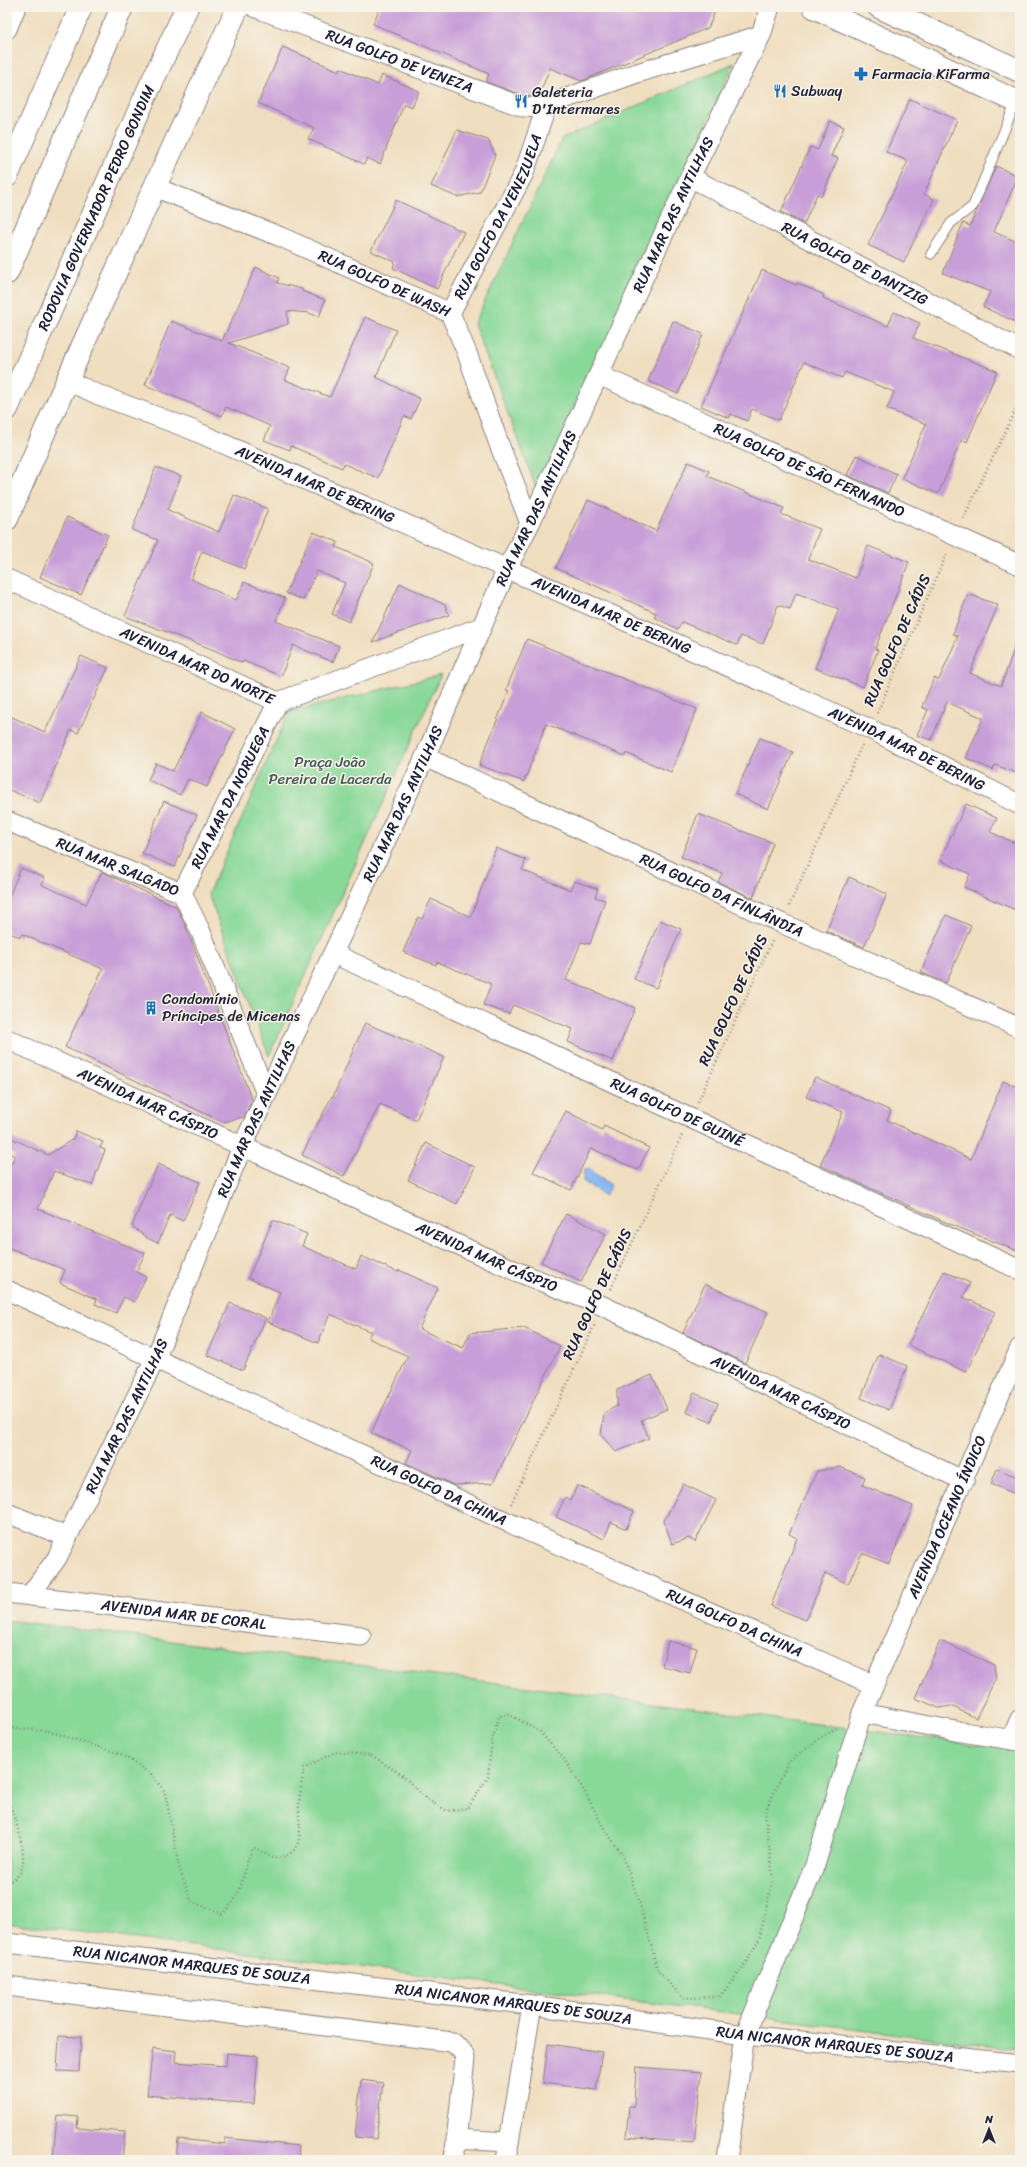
<svg xmlns="http://www.w3.org/2000/svg" width="1027" height="2167" font-family="Sriracha,sans-serif">
<style>
.green{fill:#88d898;stroke:#557d6a}
.water{fill:#84b8f2;stroke:#536d96}
.building{fill:#c89ed8}
.lines{fill:none;stroke-linecap:round;stroke-linejoin:round}
.lane-casing{stroke:#89807e;stroke-width:11}
.street-casing{stroke:#89807e;stroke-width:21}
.secondary-casing{stroke:#89807e;stroke-width:24}
.highway-casing{stroke:#89807e;stroke-width:24}
.path{stroke:#89807e;stroke-width:2.5;stroke-dasharray:1 3;stroke-linecap:butt}
.lane{stroke:#fff;stroke-width:9}
.street{stroke:#fff;stroke-width:19}
.secondary{stroke:#fff;stroke-width:22}
.highway{stroke:#fff;stroke-width:22}
.labels{text-anchor:middle;dominant-baseline:central;stroke-width:3;stroke-linejoin:round;paint-order:stroke}
.street-label{font-size:15px;fill:#22223b;stroke:#f7f3e8}
.poi-label{font-size:15px;fill:#22223b;stroke:#f7f3e8;text-anchor:start}
.park-label{font-size:15px;fill:#415957;stroke:#f7f3e8}
</style>
<rect width="100%" height="100%" fill="#f7f3e8"/>
<filter id="ink" filterUnits="userSpaceOnUse"><feTurbulence type="fractalNoise" baseFrequency=".025" numOctaves="2"/><feDisplacementMap in="SourceGraphic" scale="8" xChannelSelector="R" yChannelSelector="G"/><feConvolveMatrix kernelMatrix="1 2 1 2 8 2 1 2 1" color-interpolation-filters="sRGB"/></filter>
<filter id="wash" filterUnits="userSpaceOnUse"><feTurbulence type="fractalNoise" baseFrequency=".012" numOctaves="4" result="noise"/><feDisplacementMap in="SourceGraphic" scale="16" xChannelSelector="R" yChannelSelector="G"/><feGaussianBlur stdDeviation="0.9" result="paint"/><feColorMatrix in="noise" values="0 0 0 0 0 0 0 0 0 0 0 0 0 0 0 0 0 1.4 0 .05"/><feComposite in="paint" operator="in"/></filter>
<g filter="url(#wash)">
<rect width="100%" height="100%" fill="#f0dec0"/>
<g class="green">
<path d="M734,63l-196,430 -64,-169 88,-185z"/>
<path d="M441,675l-172,381 -61,-162 81,-182z"/>
<path d="M7,1620l1013,130v299l-1013,-126z"/>
</g>
<path class="water" d="M591,1169l4,6 16,10 -6,11 -22,-15 1,-11z"/>
<g id="blocks">
<g class="building">
<path d="M380,7h337l-9,21 -124,52 -3,1 -31,-13 -12,29 -13,-1 -39,-14 3,-8 -116,-50z"/>
<path d="M283,47l56,24 1,-3 38,17 4,-10 37,16 -7,16 -8,-3 -24,60 -13,-6 -3,6 -56,-25 6,-11 -56,-25z"/>
<path d="M910,99l47,21 -33,74 10,5 -30,63 -36,-17 40,-84 -22,-9z"/>
<path d="M830,121l14,6 -13,29 7,2 -16,38 -5,-2 -13,30 -23,-12 29,-65 8,3z"/>
<path d="M457,130l31,10 7,15 -15,37 -23,5 -26,-11z"/>
<path d="M996,166l22,10 -24,56 26,11v81l-37,-17 7,-15 -47,-19 20,-50 7,3z"/>
<path d="M396,200l68,32 -27,57 -44,-21 2,-6 -24,-11z"/>
<path d="M256,267l23,11 -2,5 25,6v2l23,9 -6,17 -10,-4 -22,-2 1,13 -59,19 61,25 -5,12 45,17 35,-80 31,13 -20,47 44,22 -9,20 -7,-3 -26,62 -34,-14 -2,4 -51,-22 -1,4 -26,-10 6,-14 -44,-19 -4,9 -77,-31 26,-64 51,20z"/>
<path d="M762,270l34,15 1,-2 27,12 -1,3 65,28 6,-14 26,11 -7,15 84,33 -30,71 -5,-3 -24,55 -36,-16 24,-54 -39,-15 7,-17 -49,-20 -3,6 -38,-16 -25,58 -27,-11 -5,12 -16,-7 -2,4 -28,-12z"/>
<path d="M673,321l30,13 -25,60 -30,-13z"/>
<path d="M856,455l41,19 -9,19 -41,-18z"/>
<path d="M688,462l21,9 -2,5 77,32 -3,6 39,15 -12,30 48,19 12,-32 41,16 -34,87 3,1 -15,37 -48,-19 24,-59 -43,-16 -6,16 -12,-4 -15,39 -22,-8 -4,9 -55,-23 -4,7 -24,-12 2,-4 -100,-45 32,-68 68,31z"/>
<path d="M156,467l25,9 -13,34 51,22 15,-37 34,14 -24,60 -42,-18 -11,28 44,21 2,-1 7,-17 41,16 -9,23 63,25 -6,16 -40,-17 -12,31 -38,-15 -1,2 -28,-13 -89,-34 33,-76 -26,-10z"/>
<path d="M67,517l41,18 -27,60 -41,-18z"/>
<path d="M313,532l25,10 -2,5 38,16 -25,59 -17,-8 13,-31 -28,-12 -14,29 -17,-7z"/>
<path d="M400,583l45,22 4,10 -76,27z"/>
<path d="M968,594l30,11 -28,68 31,13 17,-48h2v136l-25,-9 -2,5 -27,-12 17,-40 -36,-16 -16,38 -14,-5 11,-25 -6,-3 12,-29 5,2 19,-44 -5,-2z"/>
<path d="M527,639l170,70 -26,63 -45,-19 -1,3 -79,-32 -22,58 -45,-17 30,-74 -3,-1z"/>
<path d="M81,656l27,12 -30,65 -7,-3 -31,73 -33,-14v-61l5,-11 33,15z"/>
<path d="M202,712l33,17 -28,58 -19,-8 -8,16 -32,-15 8,-17 17,8z"/>
<path d="M760,738l33,14 -25,57 -33,-15z"/>
<path d="M164,801l33,14 -22,52 -33,-14z"/>
<path d="M966,804l31,14 -7,14 30,13v67l-56,-25 6,-13 -30,-14z"/>
<path d="M698,814l75,29 -20,55 -35,-16 4,-9 -41,-16z"/>
<path d="M496,848l30,12 -4,10 48,20 4,-9 24,8 -3,8 10,3 -15,44 -9,-2 -15,38 69,28 -22,53 -45,-19 5,-13 -60,-24 -4,9 -26,-9 8,-21 -54,-22 -1,3 -33,-13 15,-35 4,2 9,-20 40,18z"/>
<path d="M21,868l24,10 -3,7 44,19 16,-32 74,34 10,21 66,173 -8,17 -21,5 -158,-75 38,-78 -81,-35 -2,3 -13,-5v-31z"/>
<path d="M849,877l38,17 -23,53 -38,-16z"/>
<path d="M946,915l25,11 -25,57 -25,-11z"/>
<path d="M660,920l21,9 -25,59 -22,-9z"/>
<path d="M365,1023l79,34 -28,63 -36,-16 -36,72 -42,-21 30,-59 1,1z"/>
<path d="M815,1077l76,34 -4,9 84,39 32,-78 17,7v164l-75,-30 -125,-57 23,-53 -37,-15z"/>
<path d="M566,1111l36,19 2,-4 45,22 -11,22 -47,-22 -20,42 -38,-18z"/>
<path d="M76,1131l27,11 -3,6 5,2 -13,35 -38,-14 -16,38 107,44 -9,19 10,5 -12,25 -10,-5 -8,16 -21,-9 2,-5 -37,-16 5,-13 -58,-23v-74l8,-17 -8,-4v-6l4,-8 37,17 25,-16z"/>
<path d="M426,1143l49,24 -18,37 -49,-24z"/>
<path d="M158,1164l42,18 -17,39 -13,-6 -12,28 -11,-5 -15,-12z"/>
<path d="M566,1214l40,20 -25,48 -40,-20z"/>
<path d="M273,1220l34,14 -5,12 54,23 5,-13 37,16 1,-2 39,18 -19,41 44,19 7,-15 54,-5 36,18 -67,137 -39,2 -48,-22 6,-13 -41,-17 37,-77 -40,-18 3,-6 -41,-18 -12,29 -50,-21 12,-30 -32,-14z"/>
<path d="M944,1271l26,12 -7,14 32,15 -29,60 -58,-27z"/>
<path d="M705,1284l63,28 -23,51 -62,-30z"/>
<path d="M230,1303l36,15 -23,52 -36,-15z"/>
<path d="M879,1354l28,12 -18,44 -28,-12z"/>
<path d="M652,1375l15,34 -26,11 8,18 -33,14 -15,-17 3,-22 13,-7v-16z"/>
<path d="M694,1393l24,10 -7,19 -25,-10z"/>
<path d="M840,1467l25,10 -3,8 51,21 -24,58 -27,-11 -14,31 -23,-11 -19,47 -35,-14 26,-68 -8,-4 28,-63z"/>
<path d="M997,1469l23,9v18l-29,-12z"/>
<path d="M683,1484l33,16 -21,42 -6,-4 -17,6 -8,-23z"/>
<path d="M577,1485l57,26 -8,18 -15,-7 -7,17 -48,-22 9,-20 6,3z"/>
<path d="M668,1641l29,7 -7,25 -28,-7z"/>
<path d="M940,1641l54,24 2,13 -20,40 -25,-12 -12,2 -24,-10z"/>
<path d="M59,2036l22,1 -2,35 -22,-1z"/>
<path d="M548,2044l54,8 -6,38 -53,-7z"/>
<path d="M153,2048l23,3 -1,11 51,4 1,-13 31,3 -4,48 -107,-9z"/>
<path d="M636,2067l66,5 -8,71 -68,-6 3,-31h5z"/>
<path d="M361,2080l22,3 -7,56 -21,-2z"/>
<path d="M57,2115l21,2 -1,11 48,4 -3,28h-69z"/>
<path d="M225,2138l74,8 -1,14h-122l2,-21 47,5z"/>
</g>
</g>
</g>
<g filter="url(#ink)">
<use href="#blocks" fill-opacity="0" stroke="#89807e" stroke-width="1"/>
<g class="lines">
<g class="lane-casing">
<path id="lane" d="M931,254l20,-31 22,-17 43,-104"/>
</g>
<g class="street-casing">
<g id="street">
<path id="s1" d="M254,7l269,100 23,1"/>
<path d="M7,29l9,-22"/>
<path id="s2" d="M690,177l330,173"/>
<path id="s3" d="M154,187l127,50 169,76 17,40 32,91 31,79"/>
<path id="s4" d="M450,313l74,-140 23,-68 87,-31 127,-39"/>
<path id="s5" d="M599,375l421,190"/>
<path id="s6" d="M66,380l33,15 91,34 680,300 150,76"/>
<path id="s7" d="M7,579l271,123 203,-75"/>
<path id="s8" d="M425,757l356,166 239,105"/>
<path id="s9" d="M7,821l175,72 18,37 66,164"/>
<path id="s10" d="M182,893l96,-191"/>
<path id="s11" d="M334,954l686,316"/>
<path id="s12" d="M7,1039l511,233 85,34 361,175"/>
<path id="s13" d="M7,1290l496,230 371,165"/>
<path d="M7,1513l60,24"/>
<path id="s14" d="M7,1593l354,43"/>
<path id="s15" d="M30,1595l27,-37 99,-201 86,-210 183,-390 82,-188 23,-46 160,-346 71,-142 9,-28"/>
<path d="M862,1713l94,18 64,10"/>
<path d="M1011,1740l9,-21"/>
<path id="s16" d="M7,1943l525,62 213,30 275,29"/>
<path d="M7,1986l445,56 10,9 3,7 -11,102"/>
<path d="M456,2139l53,3"/>
<path d="M506,2160l26,-155"/>
<path id="s17" d="M727,2160l18,-125 70,-170 47,-152 158,-365"/>
</g>
</g>
<g class="secondary-casing">
<g id="secondary">
<path d="M814,7l206,96"/>
<path d="M879,7l141,64"/>
<path d="M7,176l74,-169"/>
<path d="M7,519c73,-172 152,-342 231,-512"/>
</g>
</g>
<g class="highway-casing">
<g id="highway">
<path d="M7,273l115,-266"/>
<path id="s18" d="M7,409l139,-314 41,-88"/>
</g>
</g>
<g class="path">
<path d="M963,519l57,-118"/>
<path d="M877,713l70,-160"/>
<path d="M789,906l73,-161"/>
<path d="M698,1102l75,-163"/>
<path d="M611,1289l71,-154"/>
<path d="M511,1504l85,-182"/>
<path d="M7,1733l4,-5 37,3 73,23 30,20 14,18 14,75 12,34 31,13c26,-24 17,-38 31,-66 10,1 15,12 25,10 9,-1 18,-7 20,-16 4,-11 0,-25 1,-37 1,-12 3,-25 5,-37l31,-16 36,3 31,20 26,25 19,11 21,-3 20,-31 4,-36 7,-25 10,-2 31,18 24,27 21,33 17,33 21,31 16,45 19,70 25,27 36,-1 23,-28 17,-29 14,-62 -8,-66 23,-49 32,-25 17,-10"/>
<path d="M7,1799c8,19 21,53 14,72 -2,5 -10,10 -14,13"/>
</g>
<use href="#lane" class="lane"/>
<use href="#street" class="street"/>
<use href="#secondary" class="secondary"/>
<use href="#highway" class="highway"/>
</g>
</g>
<defs>
<g id="pharmacy-bare" transform="scale(1.08)"><path d="M-2-6h4v4h4v4h-4v4h-4v-4h-4v-4h4Z" fill="#1f6fb2" stroke="#f7f3e8" stroke-width="2.5" paint-order="stroke"/></g>
<g id="restaurant-bare" transform="scale(1.08)"><path d="M-5-6h1v4h1v-4h1v4h1v-4h1v5L-1.5 .5V6h-2V.5L-5-1ZM5-6V6H3V1.5H1.5Q1.5-4 5-6Z" fill="#1f6fb2" stroke="#f7f3e8" stroke-width="2.5" paint-order="stroke"/></g>
<g id="building-bare" transform="scale(1.08)"><path d="M-4-6H4V6H1V3H-1V6H-4ZM-2.5-4.3h1.7v1.8h-1.7ZM.8-4.3h1.7v1.8H.8ZM-2.5-1h1.7V.8h-1.7ZM.8-1h1.7V.8H.8Z" fill="#1f6fb2" stroke="#f7f3e8" stroke-width="2.5" paint-order="stroke"/></g>
</defs>
<g fill-rule="evenodd">
<use href="#pharmacy-bare" x="861" y="74"/>
<use href="#restaurant-bare" x="780" y="91"/>
<use href="#restaurant-bare" x="521" y="101"/>
<use href="#building-bare" x="151" y="1008"/>
</g>
<g class="labels">
<g class="street-label">
<text stroke="none"><textPath href="#s1" startOffset="155">RUA GOLFO DE VENEZA</textPath></text>
<text stroke="none"><textPath href="#s18" startOffset="220">RODOVIA GOVERNADOR PEDRO GONDIM</textPath></text>
<text stroke="none"><textPath href="#s15" startOffset="1524">RUA MAR DAS ANTILHAS</textPath></text>
<text stroke="none"><textPath href="#s4" startOffset="108">RUA GOLFO DA VENEZUELA</textPath></text>
<text stroke="none"><textPath href="#s2" startOffset="186">RUA GOLFO DE DANTZIG</textPath></text>
<text stroke="none"><textPath href="#s3" startOffset="250">RUA GOLFO DE WASH</textPath></text>
<text stroke="none"><textPath href="#s5" startOffset="231">RUA GOLFO DE SÃO FERNANDO</textPath></text>
<text stroke="none"><textPath href="#s6" startOffset="270">AVENIDA MAR DE BERING</textPath></text>
<text stroke="none"><textPath href="#s15" startOffset="1200">RUA MAR DAS ANTILHAS</textPath></text>
<text stroke="none"><textPath href="#s6" startOffset="594">AVENIDA MAR DE BERING</textPath></text>
<text transform="translate(897 640) rotate(-66)">RUA GOLFO DE CÁDIS</text>
<text stroke="none"><textPath href="#s7" startOffset="209">AVENIDA MAR DO NORTE</textPath></text>
<text stroke="none"><textPath href="#s6" startOffset="918">AVENIDA MAR DE BERING</textPath></text>
<text stroke="none"><textPath href="#s10" startOffset="107">RUA MAR DA NORUEGA</textPath></text>
<text stroke="none"><textPath href="#s15" startOffset="876">RUA MAR DAS ANTILHAS</textPath></text>
<text stroke="none"><textPath href="#s9" startOffset="120">RUA MAR SALGADO</textPath></text>
<text stroke="none"><textPath href="#s8" startOffset="327">RUA GOLFO DA FINLÂNDIA</textPath></text>
<text transform="translate(733 1000) rotate(-65)">RUA GOLFO DE CÁDIS</text>
<text stroke="none"><textPath href="#s12" startOffset="155">AVENIDA MAR CÁSPIO</textPath></text>
<text stroke="none"><textPath href="#s11" startOffset="378">RUA GOLFO DE GUINÉ</textPath></text>
<text stroke="none"><textPath href="#s15" startOffset="528">RUA MAR DAS ANTILHAS</textPath></text>
<text stroke="none"><textPath href="#s12" startOffset="527">AVENIDA MAR CÁSPIO</textPath></text>
<text transform="translate(597 1294) rotate(-65)">RUA GOLFO DE CÁDIS</text>
<text stroke="none"><textPath href="#s12" startOffset="851">AVENIDA MAR CÁSPIO</textPath></text>
<text stroke="none"><textPath href="#s15" startOffset="204">RUA MAR DAS ANTILHAS</textPath></text>
<text stroke="none"><textPath href="#s13" startOffset="476">RUA GOLFO DA CHINA</textPath></text>
<text stroke="none"><textPath href="#s17" startOffset="683">AVENIDA OCEANO ÍNDICO</textPath></text>
<text stroke="none"><textPath href="#s14" startOffset="178">AVENIDA MAR DE CORAL</textPath></text>
<text stroke="none"><textPath href="#s13" startOffset="800">RUA GOLFO DA CHINA</textPath></text>
<text stroke="none"><textPath href="#s16" startOffset="186">RUA NICANOR MARQUES DE SOUZA</textPath></text>
<text stroke="none"><textPath href="#s16" startOffset="510">RUA NICANOR MARQUES DE SOUZA</textPath></text>
<text stroke="none"><textPath href="#s16" startOffset="834">RUA NICANOR MARQUES DE SOUZA</textPath></text>
</g>
<g class="poi-label">
<text x="872" y="74">Farmacia KiFarma</text>
<text x="791" y="91">Subway</text>
<text x="532" y="92">Galeteria<tspan x="532" dy="17">D'Intermares</tspan></text>
<text x="162" y="999">Condomínio<tspan x="162" dy="17">Príncipes de Micenas</tspan></text>
</g>
<g class="park-label">
<text x="330" y="762">Praça João<tspan x="330" dy="17">Pereira de Lacerda</tspan></text>
</g>
</g>
<rect width="1027" height="2167" fill="none" stroke="#f7f3e8" stroke-width="24"/>
<g transform="translate(989 2129)" stroke="#f7f3e8" stroke-width="3" paint-order="stroke">
<path d="M0-3L7 15L0 10L-7 15Z" fill="#22223b"/>
<text y="-6" font-size="11" font-weight="bold" text-anchor="middle" fill="#22223b">N</text>
</g>
</svg>
